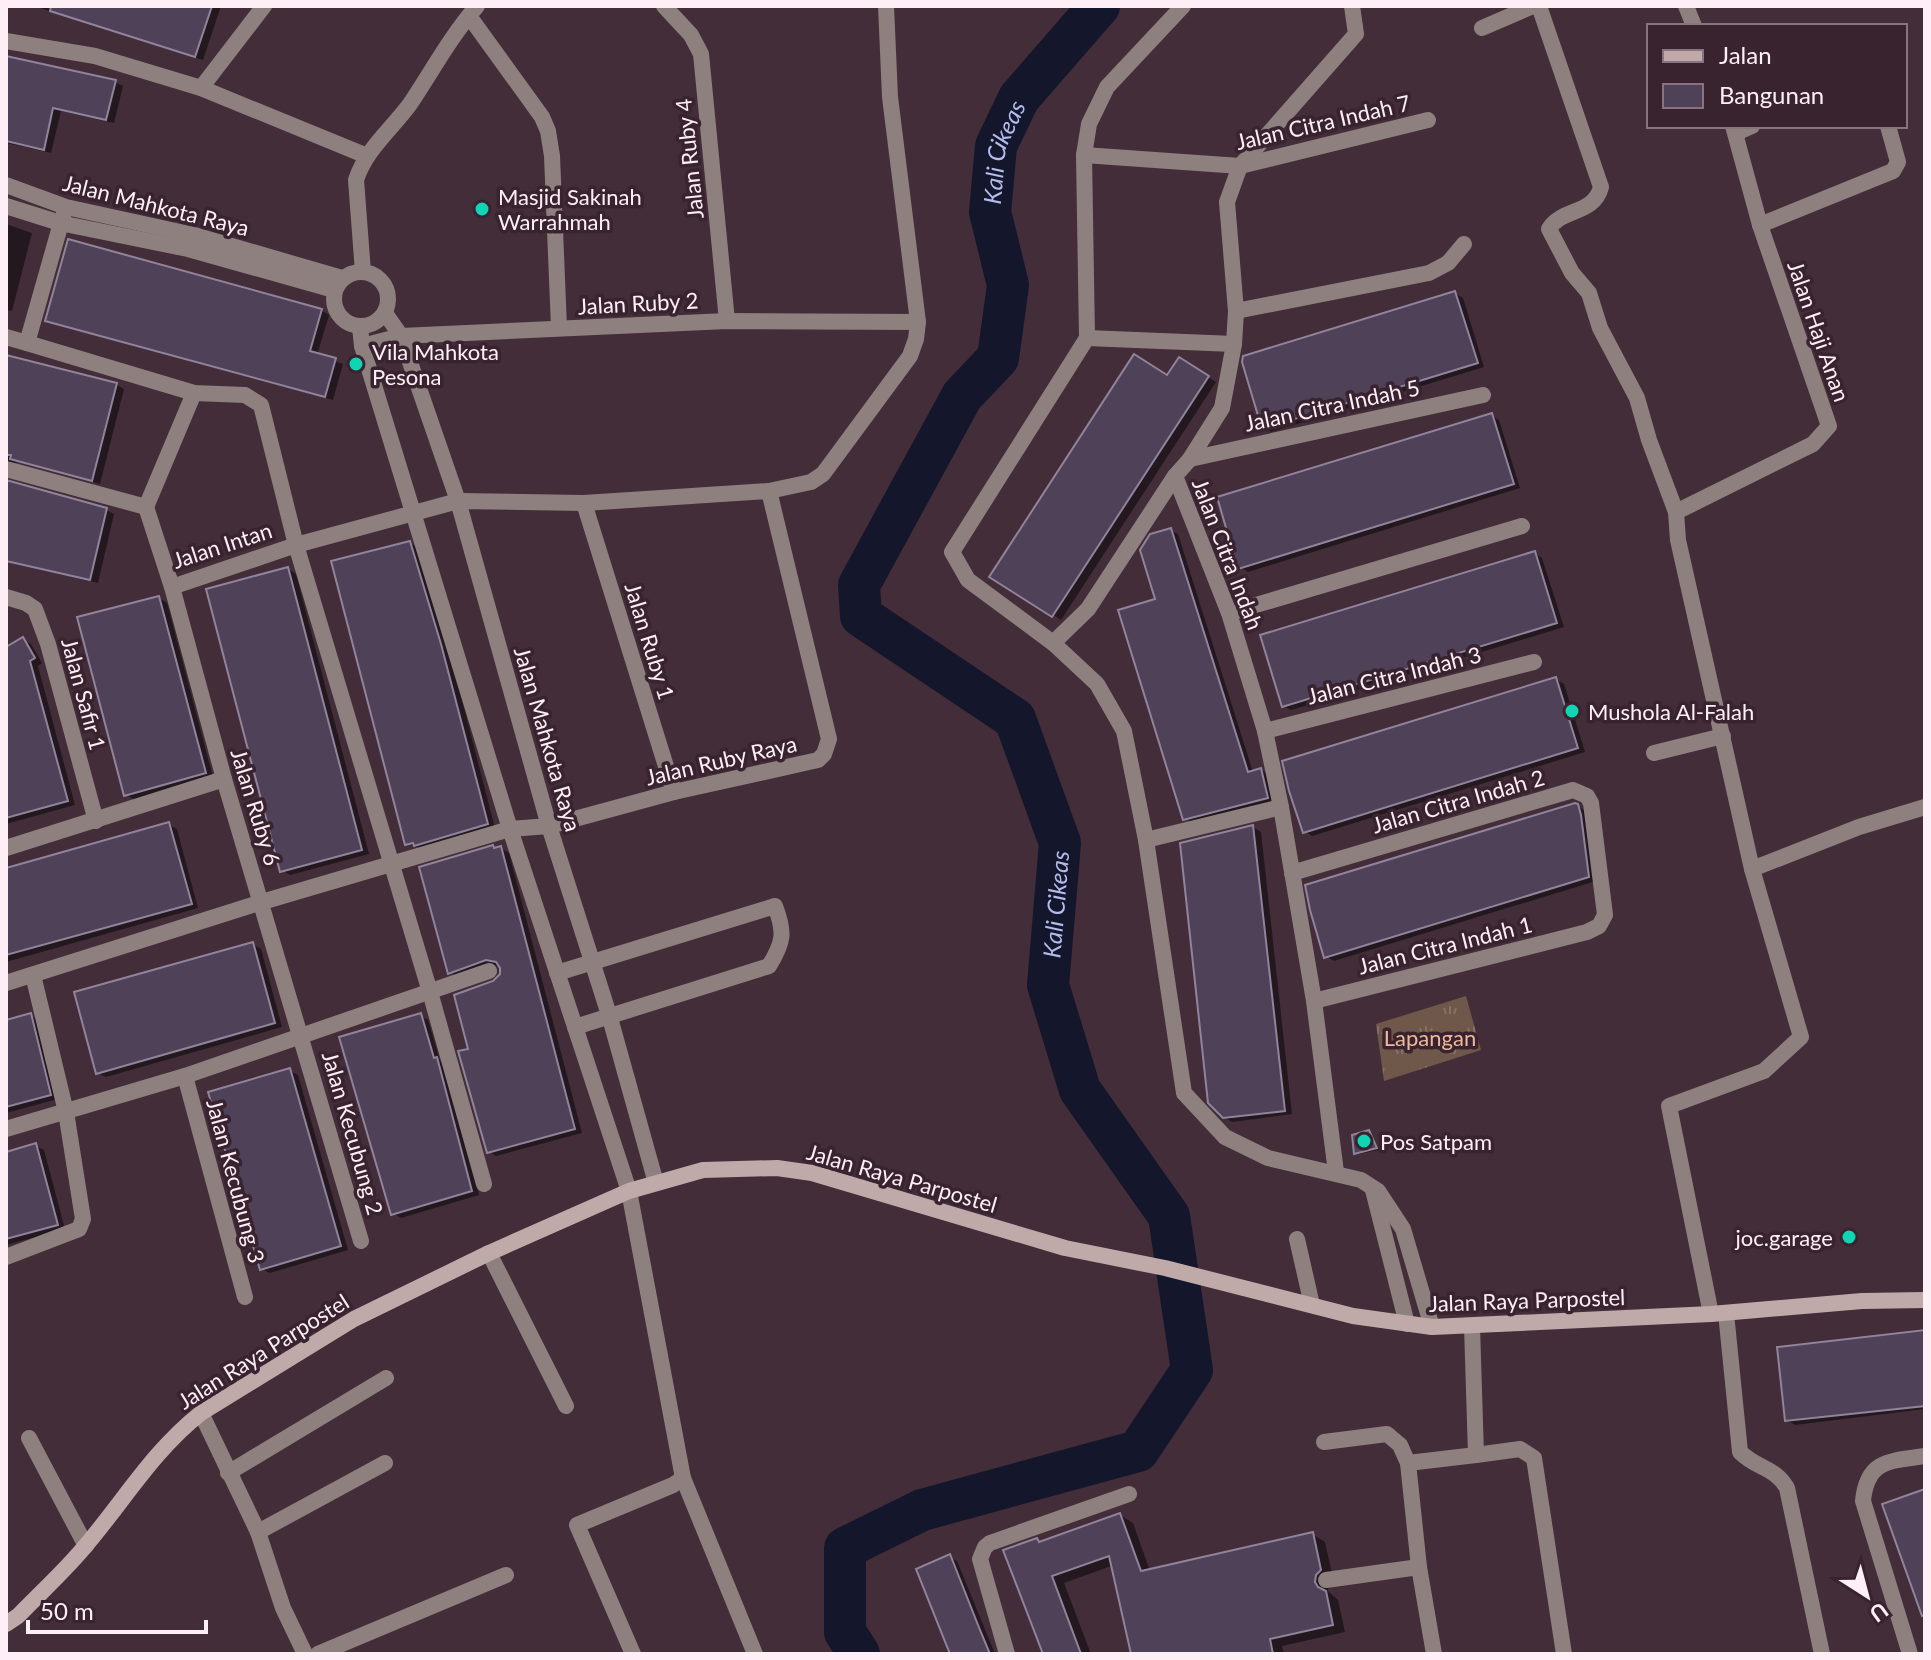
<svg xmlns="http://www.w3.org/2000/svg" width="1931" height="1660" font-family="Lato,sans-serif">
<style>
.park{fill:url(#park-tufts)}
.shadow{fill:#0007}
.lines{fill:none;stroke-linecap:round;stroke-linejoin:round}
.river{stroke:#14162b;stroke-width:42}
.building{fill:#4f4258;stroke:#91839b;stroke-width:2}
.street{stroke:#8e807f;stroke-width:16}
.secondary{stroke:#c0aaa9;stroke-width:16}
.poi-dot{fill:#0fd5b4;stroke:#38232f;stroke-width:3}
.labels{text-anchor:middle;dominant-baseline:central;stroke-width:7;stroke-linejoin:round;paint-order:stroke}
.street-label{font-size:22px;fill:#feeef6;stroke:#38232f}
.poi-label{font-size:22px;fill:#feeef6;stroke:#38232f;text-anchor:start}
.park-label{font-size:22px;fill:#ebb99b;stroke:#38232f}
.water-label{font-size:24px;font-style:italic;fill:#b4bcee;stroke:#38232f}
</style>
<defs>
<pattern id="park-tufts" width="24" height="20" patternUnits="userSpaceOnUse" patternTransform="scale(2)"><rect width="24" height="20" fill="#6f584a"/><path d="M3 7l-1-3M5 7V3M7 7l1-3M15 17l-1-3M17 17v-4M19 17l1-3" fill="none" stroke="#857065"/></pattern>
</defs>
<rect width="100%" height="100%" fill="#432d39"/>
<path class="park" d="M1466,996l15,54 -97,31 -8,-57z"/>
<g class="shadow">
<path d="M34,6h187l-18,54z"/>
<path d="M6,57l109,25 8,4 -9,37 -53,-12 -10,42 -45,-10z"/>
<path d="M6,224l26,9 -20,78 -6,-1z"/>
<path d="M1455,293l8,5 21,69 -213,65 -7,-5z"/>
<path d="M321,310l8,5 -12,40 26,9 -10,36 -278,-76 -8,-4z"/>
<path d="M6,358l111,27 7,4 -24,95 -82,-22 -12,4z"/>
<path d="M1180,360l36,22 -155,238 -69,-44 176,-199z"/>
<path d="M1491,415l8,5 21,68 -272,84 -8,-5z"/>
<path d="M6,482l100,28 8,4 -16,69 -92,-22z"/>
<path d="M1170,530l8,4 75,238 8,-2 8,4 6,28 -82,21 -8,-5z"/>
<path d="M410,543l8,5 31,102 46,178 -71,21 -17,-5z"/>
<path d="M1534,553l8,5 22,69 -273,83 -8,-4z"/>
<path d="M288,569l8,5 73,280 -79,21 -8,-5z"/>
<path d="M159,598l8,5 46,174 -79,22 -8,-4z"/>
<path d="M23,640l8,4 11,19 -4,3 37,139 -69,19v-174z"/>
<path d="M1556,679l8,5 21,68 -273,84 -7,-5z"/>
<path d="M1578,806l7,5 11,70 -262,80 -8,-5z"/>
<path d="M169,825l8,4 21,79 -192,54v-91z"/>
<path d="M1253,827l8,5 31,282 -60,8 -8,-5z"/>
<path d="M501,848l8,5 73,280 -86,23 -8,-5 -18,-101 24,-67 8,-8 -2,-10 -42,12 -8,-5 46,-123z"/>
<path d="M253,944l8,5 21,78 -176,50 -8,-4z"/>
<path d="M30,1015l8,5 20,79 -52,14v-91z"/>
<path d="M420,1016l8,4 12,41 5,3 34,131 -78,23 -8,-5z"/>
<path d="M290,1071l8,4 50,175 -78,23 -8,-4z"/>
<path d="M1369,1132l3,2 7,16 -20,4 -3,-2z"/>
<path d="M36,1146l8,4 21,79 -59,16v-91z"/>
<path d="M1925,1332v77l-130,16 -8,-5z"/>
<path d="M1120,1515l13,8 17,48 162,-37 13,8 8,36 -4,5 -1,8 10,9 7,32 -63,14 2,8h-151l-19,-89 -50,18 27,71h-46l-8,-114 6,3z"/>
<path d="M949,1557l8,4 38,93h-42z"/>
</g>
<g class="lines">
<path class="river" id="s1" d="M859,1654l-14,-22v-84l77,-38 216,-59 54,-81 -23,-154 -89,-126 -32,-105 12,-142 -45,-124 -154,-103 -2,-31 103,-189 36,-38 10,-73 -18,-73 6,-66 23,-48 80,-92"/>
</g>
<g class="building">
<path d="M51,6h161l-17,51 -145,-46z"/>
<path d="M6,56l110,24 -10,40 -53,-12 -9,42 -38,-9z"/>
<path d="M68,239l254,70 -12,42 26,7 -11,39 -280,-76z"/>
<path d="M1455,291l23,72 -216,66 -20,-67 1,-6z"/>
<path d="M1134,354l33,21 12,-18 30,19 -157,241 -63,-40z"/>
<path d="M6,355l111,28 -25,98 -82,-22 1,-4h-5z"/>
<path d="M1492,413l22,71 -276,85 -21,-72z"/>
<path d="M6,480l101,28 -17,72 -84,-19z"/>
<path d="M1171,528l77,244 13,-4 7,30 -85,22 -65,-210 37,-11 -15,-49 10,-16z"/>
<path d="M410,541l31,103 47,180 -74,22 -1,-3 -8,2 -74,-284z"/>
<path d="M1535,551l22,72 -275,84 -22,-72z"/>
<path d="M288,567l74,283 -82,22 -74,-283z"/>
<path d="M159,596l47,177 -82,23 -47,-179z"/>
<path d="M23,637l12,21 -5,3 38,140 -62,17v-171z"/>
<path d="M1556,677l22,71 -275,85 -14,-42 -7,-30z"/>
<path d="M1575,803l3,1 3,11 8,62 -265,81 -14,-48 -5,-25z"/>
<path d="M169,822l23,82 -186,51v-87z"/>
<path d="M1253,825l32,286 -62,7 -15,-15 -28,-260z"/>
<path d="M493,845l1,3 7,-2 74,283 -88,24 -29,-102 10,-2 -14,-54 39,-14 7,-7v-6l-4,-6 -10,-2 -38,14 -29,-107z"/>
<path d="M253,942l22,81 -179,51 -22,-82z"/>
<path d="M31,1013l20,82 -45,12v-87z"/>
<path d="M421,1013l13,45 3,-1 35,134 -81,24 -52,-178z"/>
<path d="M290,1068l51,178 -81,24 -52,-178z"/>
<path d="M1369,1130l8,18 -23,6 -2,-19z"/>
<path d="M36,1143l22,82 -52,14v-87z"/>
<path d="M1925,1330v76l-140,15 -8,-74z"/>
<path d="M1925,1489v126l-3,1 -40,-112z"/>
<path d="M1120,1513l21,58 172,-39 8,38 -5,5 -1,7 3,5 8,4 7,34 -63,14 3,15h-142l-22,-98 -57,20 29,78h-38l-40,-104 34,-12 2,4z"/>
<path d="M950,1554l28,71 12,29h-40l-34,-85z"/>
</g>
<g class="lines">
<g class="street">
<path d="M264,6l-63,82 166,68"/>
<path d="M664,6l27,29 10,19 26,267"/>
<path d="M1183,6l-76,81 -18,37 -5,31 3,183 -135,214 16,28 85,63 44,41 27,47 22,109 38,253 41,44 43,21 93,22 17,11 25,38 29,98"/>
<path d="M1539,6l62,181c-7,28 -40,21 -52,42l23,44 17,20 11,35 37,70 12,42 27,72 2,28 74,329 49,168 -37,34 -95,35 42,208"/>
<path d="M1686,6l8,20"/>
<path d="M469,16l73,101 6,14 4,25 7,172"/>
<path d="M1482,28l51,-22"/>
<path d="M6,41l89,15 106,32"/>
<path d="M1736,133l16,-7"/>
<path d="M1084,155l156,11 188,-46"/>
<path d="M6,185l60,22 128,28 148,43"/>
<path d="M6,206l54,17 128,26 146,41"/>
<path d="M1760,225l133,-54 5,-9 -10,-36"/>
<circle cx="361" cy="299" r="27"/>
<path d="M363,272l-7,-92c10,-31 35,-50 54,-76 22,-33 41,-68 67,-98"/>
<path d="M1236,311l193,-38 19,-10 16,-19"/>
<path d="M385,313l16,23 57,165 91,325 61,192 46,165"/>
<path d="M360,327l2,19 148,483 119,362 54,287 -10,7 -96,40 56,129"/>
<path d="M6,337l21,6 36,-127"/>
<path d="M1087,338l147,6"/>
<path d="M27,343l167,50 51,2 16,10 35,140 134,447 54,192"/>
<path d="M362,346l39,-10 326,-15 191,1"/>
<path d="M1190,459l293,-64"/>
<path d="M6,469l140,38"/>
<path d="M584,503l90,289"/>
<path d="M146,507l26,80 124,-42 162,-44 126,2 185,-12 42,-9 12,-8 87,-118 6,-17 2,-17 -28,-225 -4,-91"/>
<path d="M146,507l48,-114"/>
<path d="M1676,512l137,-68 16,-18 -69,-201 -27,-99"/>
<path d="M172,587l52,192 137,462"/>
<path d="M6,597l20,6 9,6 13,35 48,177"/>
<path d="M1229,613l293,-87"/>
<path d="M1053,643l35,-34 87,-133"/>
<path d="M1265,731l269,-69"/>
<path d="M1654,753l69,-17"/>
<path d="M1146,840l135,-33"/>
<path d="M6,848l218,-69"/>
<path d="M1752,869l107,-42 66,-20"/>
<path d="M1292,873l281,-83 14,6 4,7 14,112 -6,11 -12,6 -273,69"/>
<path d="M557,973l218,-67c10,26 9,36 -6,60l-194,61"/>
<path d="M6,983l256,-81 248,-73 39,-3 125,-34 144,-32 6,-6 5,-15 -60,-248"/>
<path d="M185,1076l60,221"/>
<path d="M6,1129l179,-53 304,-105"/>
<path d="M1336,1172l-22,-171 -33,-194 -16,-76 -36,-118 -54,-137 15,-17 32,-51 12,-64 2,-33 -9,-109 13,-36 116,-132 -4,-28"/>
<path d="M1373,1190l34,134"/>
<path d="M1297,1239l15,66"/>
<path d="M489,1253l77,153"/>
<path d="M6,1257l73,-28 4,-10 -17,-107 -33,-137"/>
<path d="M1726,1313l14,139c17,17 35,15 47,36l35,166"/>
<path d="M201,1413l57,119 25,76 22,46"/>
<path d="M29,1438l57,108"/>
<path d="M1324,1442l63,-8 13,11 8,18"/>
<path d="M1476,1455l44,-6 14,9 30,196"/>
<path d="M228,1473l158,-95"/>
<path d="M683,1478l72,176"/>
<path d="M258,1532l127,-69"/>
<path d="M1326,1580l93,-13"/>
<path d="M318,1654l188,-79"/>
<path d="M1007,1654l-27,-95 5,-12 5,-4 139,-49"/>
<path d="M1434,1654l-15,-87 -11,-104 68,-8 -4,-129"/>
<path d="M1910,1654l-47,-153c4,-41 26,-40 62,-45"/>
</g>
<path class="secondary" d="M6,1624l12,-8c23,-24 48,-46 69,-72 38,-45 67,-94 114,-131l153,-94 135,-66 140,-62 74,-21 74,-2 35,5 253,75 100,20 188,48 79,11 279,-13 151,-13 63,-1"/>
</g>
<g class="poi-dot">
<circle cx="482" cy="209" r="8"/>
<circle cx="356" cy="364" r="8"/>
<circle cx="1572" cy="711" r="8"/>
<circle cx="1364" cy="1141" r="8"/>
<circle cx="1849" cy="1237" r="8"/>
</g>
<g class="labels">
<g class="street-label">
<text transform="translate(1323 122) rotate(-13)">Jalan Citra Indah 7</text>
<text transform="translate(689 159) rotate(-96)">Jalan Ruby 4</text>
<text transform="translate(156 205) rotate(14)">Jalan Mahkota Raya</text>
<text transform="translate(638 303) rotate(-3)">Jalan Ruby 2</text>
<text transform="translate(1819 331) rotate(71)">Jalan Haji Anan</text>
<text transform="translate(1332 405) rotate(-12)">Jalan Citra Indah 5</text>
<text transform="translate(222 545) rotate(-18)">Jalan Intan</text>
<text transform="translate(1228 554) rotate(69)">Jalan Citra Indah</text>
<text transform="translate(650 641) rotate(73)">Jalan Ruby 1</text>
<text transform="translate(1394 675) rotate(-14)">Jalan Citra Indah 3</text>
<text transform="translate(84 694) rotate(75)">Jalan Safir 1</text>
<text transform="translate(548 739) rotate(74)">Jalan Mahkota Raya</text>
<text transform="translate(721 760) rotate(-13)">Jalan Ruby Raya</text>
<text transform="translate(1458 801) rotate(-16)">Jalan Citra Indah 2</text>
<text transform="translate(256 807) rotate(73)">Jalan Ruby 6</text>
<text transform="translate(1445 945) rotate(-14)">Jalan Citra Indah 1</text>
<text transform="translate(353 1133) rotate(74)">Jalan Kecubung 2</text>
<text transform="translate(902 1178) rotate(16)">Jalan Raya Parpostel</text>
<text transform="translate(236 1181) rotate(75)">Jalan Kecubung 3</text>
<text transform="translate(1527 1300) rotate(-2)">Jalan Raya Parpostel</text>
<text transform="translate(263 1351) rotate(-32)">Jalan Raya Parpostel</text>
</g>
<g class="poi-label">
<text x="498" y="196">Masjid Sakinah<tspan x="498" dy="25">Warrahmah</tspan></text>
<text x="372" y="351">Vila Mahkota<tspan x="372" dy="25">Pesona</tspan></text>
<text x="1588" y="711">Mushola Al-Falah</text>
<text x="1380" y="1141">Pos Satpam</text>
<text x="1833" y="1237" text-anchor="end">joc.garage</text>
</g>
<g class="park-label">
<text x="1430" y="1037">Lapangan</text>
</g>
<g class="water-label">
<text stroke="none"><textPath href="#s1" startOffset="1906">Kali Cikeas</textPath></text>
<text stroke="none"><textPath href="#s1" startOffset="1018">Kali Cikeas</textPath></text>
</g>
</g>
<rect width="1931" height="1660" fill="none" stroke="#feeef6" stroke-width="16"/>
<rect x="1647" y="24" width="260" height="104" fill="#38232f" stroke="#87747f" stroke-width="2"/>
<rect x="1663" y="50" width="40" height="12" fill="#c0aaa9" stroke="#87747f" stroke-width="2"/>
<text x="1719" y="64" font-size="24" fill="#feeef6">Jalan</text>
<rect x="1663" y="84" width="40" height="24" fill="#4f4258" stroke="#87747f" stroke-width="2"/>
<text x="1719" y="104" font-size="24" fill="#feeef6">Bangunan</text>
<g transform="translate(1867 1596) rotate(144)" stroke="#38232f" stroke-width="6" paint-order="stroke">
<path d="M0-6L14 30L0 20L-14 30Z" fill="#feeef6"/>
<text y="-12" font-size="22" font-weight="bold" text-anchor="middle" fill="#feeef6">U</text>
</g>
<path d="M28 1620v12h178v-12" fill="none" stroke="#feeef6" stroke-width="4"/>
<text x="40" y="1620" font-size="24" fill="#feeef6" stroke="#38232f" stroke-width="6" paint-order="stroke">50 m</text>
</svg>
